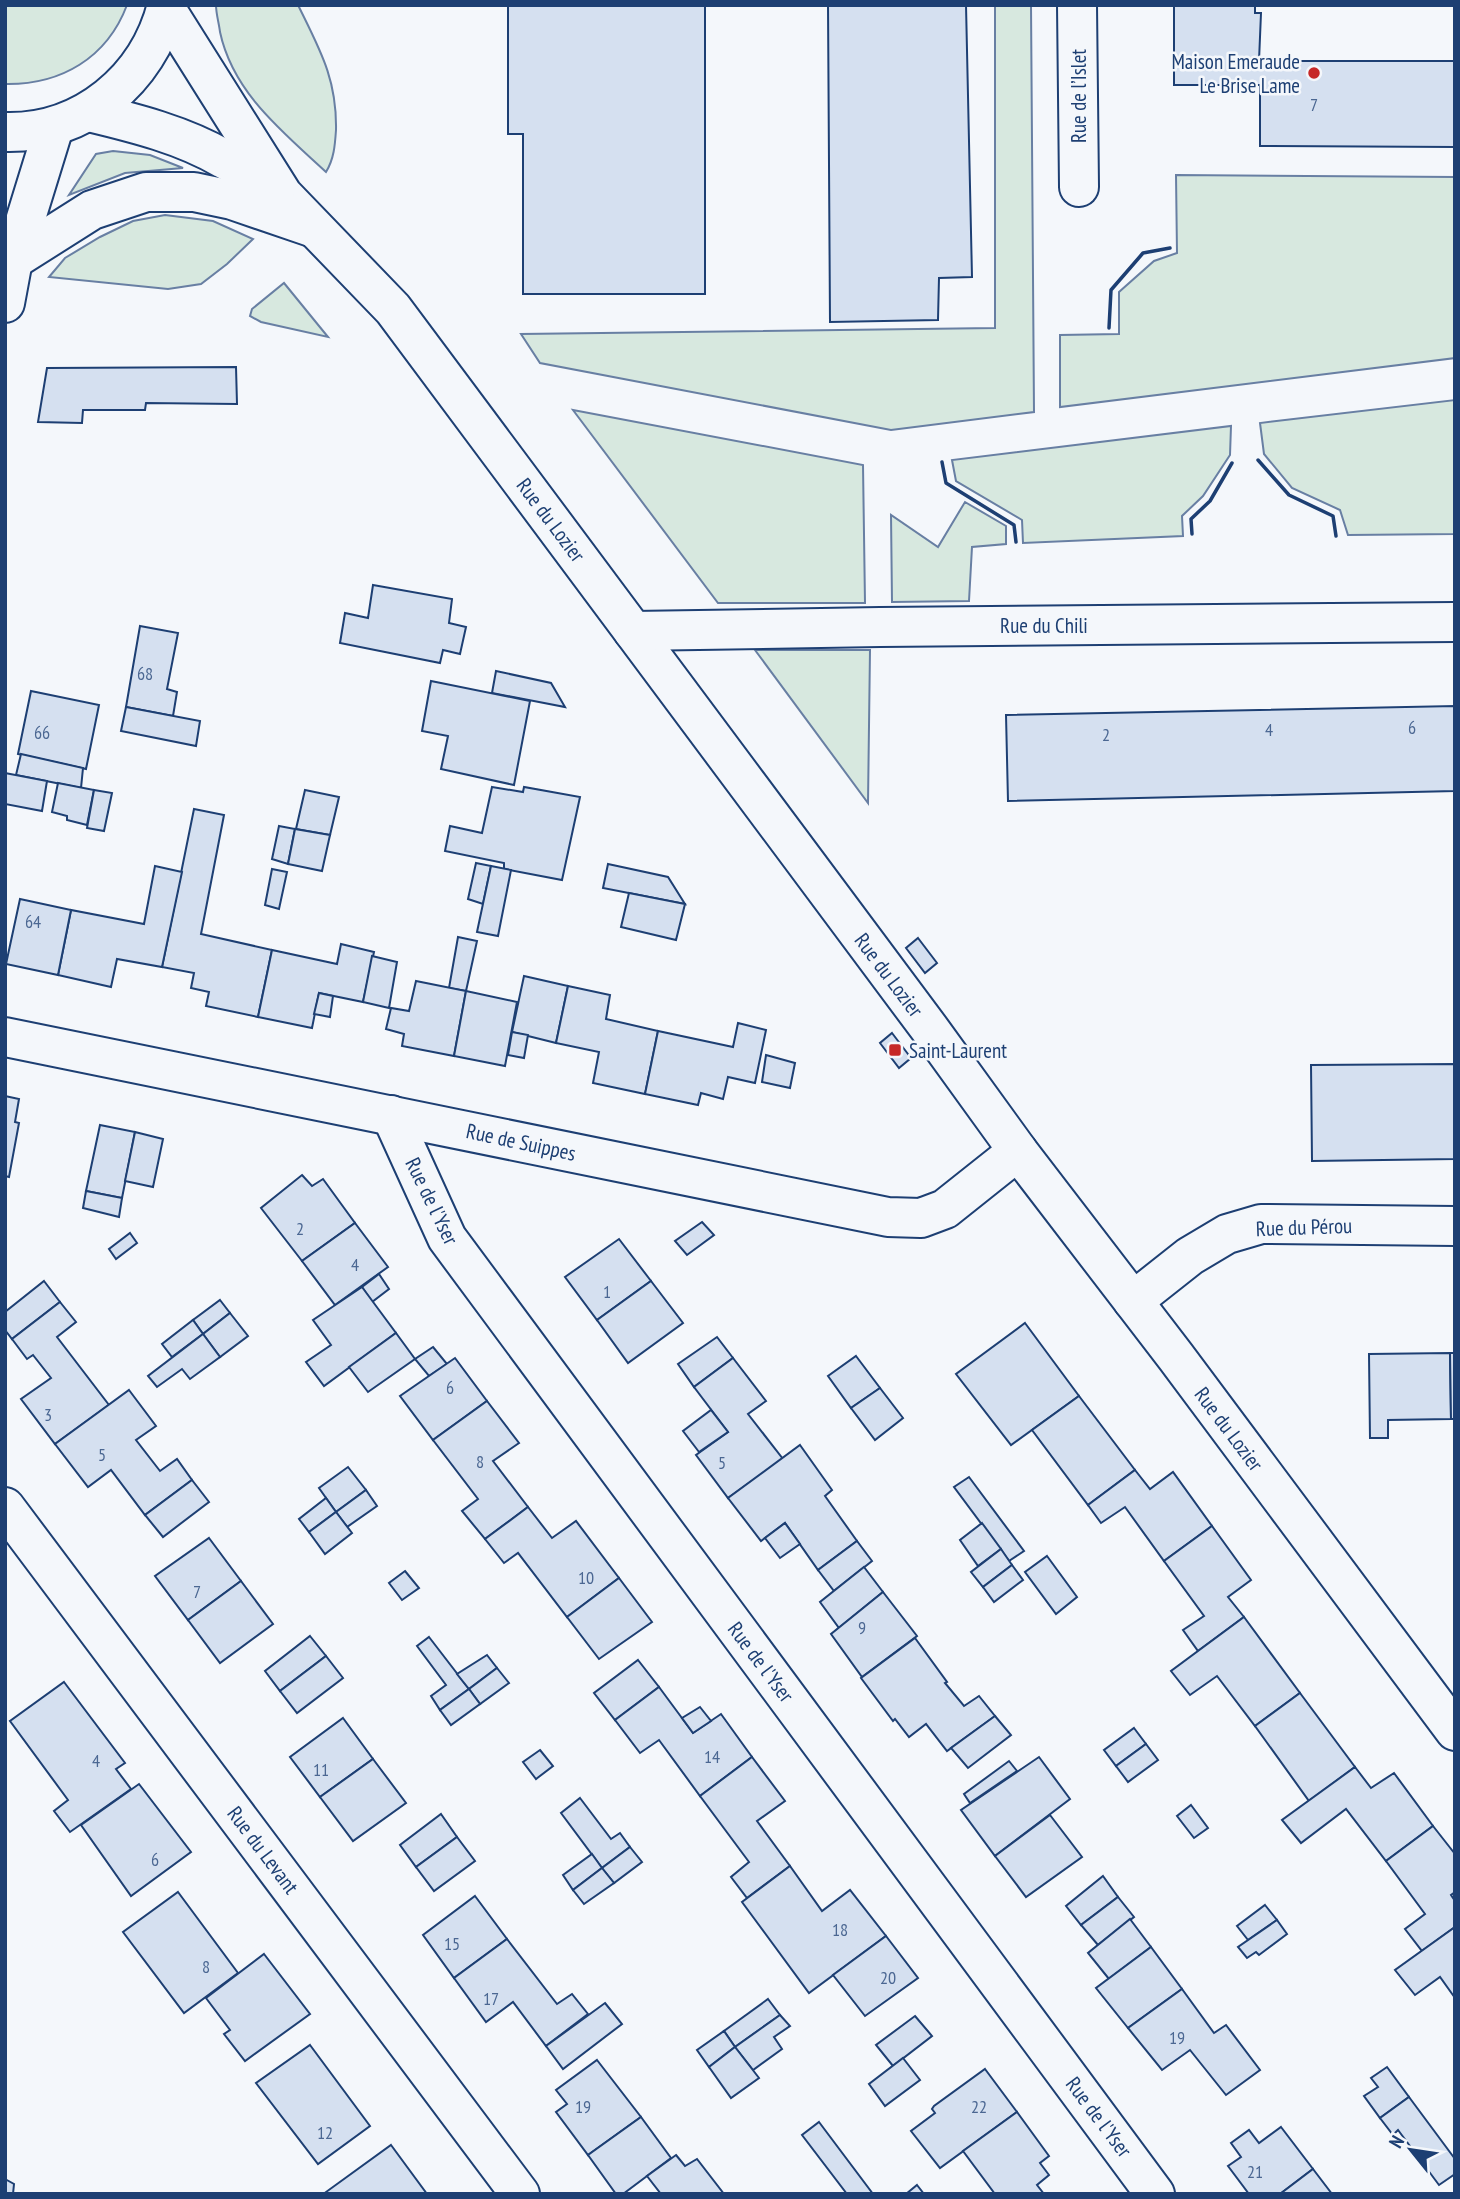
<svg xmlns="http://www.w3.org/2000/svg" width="1460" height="2199" font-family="'PT Sans Narrow',sans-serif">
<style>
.green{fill:#d7e8df;stroke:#687fa3;stroke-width:2}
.building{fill:#d5e0f0;stroke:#1d3f73;stroke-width:2}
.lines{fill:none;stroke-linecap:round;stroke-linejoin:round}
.minor-casing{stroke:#1d3f73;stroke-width:42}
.primary-casing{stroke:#1d3f73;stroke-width:42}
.minor{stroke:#f4f7fb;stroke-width:38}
.primary{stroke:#f4f7fb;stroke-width:38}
.wall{stroke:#1d3f73;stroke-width:3.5}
.poi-dot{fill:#c62828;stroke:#f4f7fb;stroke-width:2.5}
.labels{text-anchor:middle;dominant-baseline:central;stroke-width:5;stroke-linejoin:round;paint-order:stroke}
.number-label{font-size:18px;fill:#4b6792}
.poi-label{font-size:21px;fill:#1d3f73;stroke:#f4f7fb;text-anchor:end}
.street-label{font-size:21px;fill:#1d3f73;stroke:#f4f7fb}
</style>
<rect width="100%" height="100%" fill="#f4f7fb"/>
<g class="green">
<path d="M5,5h122c-20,53 -66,80 -122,79z"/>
<path d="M216,5h82c22,45 39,74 38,125 -1,15 -2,29 -10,42 -43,-40 -93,-79 -106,-140 -1,-9 -4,-18 -4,-27z"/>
<path d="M995,5h36l3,407 -143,18 -351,-67 -19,-29 474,-6z"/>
<path d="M113,151l37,4 33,13 -58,5 -56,22 27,-41z"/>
<path d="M1176,175l279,2v181l-395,49v-72l59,-1v-42l35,-31 23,-8z"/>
<path d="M165,215l48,6 40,18 -26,25 -26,20 -33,5 -119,-12 16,-19 35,-21 33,-16z"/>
<path d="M284,283l44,54 -67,-15 -11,-6 2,-7z"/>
<path d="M1455,400v134l-107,1 -8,-25 -48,-22 -28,-34 -4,-31z"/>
<path d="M573,410l290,55 2,138h-147z"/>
<path d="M1231,426l-1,29 -27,41 -21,20 1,20 -160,7 -1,-23 -66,-39 -4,-21z"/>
<path d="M965,502l41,24v18l-34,3 -3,54 -77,1 -1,-87 47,32z"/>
<path d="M755,650h115l-2,153z"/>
</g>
<g class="building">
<path d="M508,5h197v289h-182v-160h-15z"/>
<path d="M828,5h138l6,272 -33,1 -1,42 -108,2z"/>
<path d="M1174,5h81v8h6l-2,48h196v86l-195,-1v-61h-86z"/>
<path d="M236,367l1,37 -91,-1 -1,7h-62l-1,13 -44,-1 9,-54z"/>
<path d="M373,585l79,14 -3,24 17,4 -6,27 -17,-4 -3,13 -100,-20 5,-30 23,5z"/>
<path d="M140,626l38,7 -11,56 10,3 -4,24 -47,-9z"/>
<path d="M496,671l55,12 14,24 -73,-14z"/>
<path d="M431,681l99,20 -16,84 -73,-16 7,-33 -26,-5z"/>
<path d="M31,691l68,14 -13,64 -68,-15z"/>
<path d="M1455,706v85l-447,10 -2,-86z"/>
<path d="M126,707l74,14 -4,25 -75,-15z"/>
<path d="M21,754l62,14 -2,20 -65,-13z"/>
<path d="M5,773l42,8 -5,30 -37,-7z"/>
<path d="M58,783l36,7 -7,35 -20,-5v-4l-15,-4z"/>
<path d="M492,787l31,5 1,-5 56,10 -18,83 -58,-11v-6l-59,-12 5,-25 32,7z"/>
<path d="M94,790l18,3 -8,38 -17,-3z"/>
<path d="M305,790l34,7 -9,38 -34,-6z"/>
<path d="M194,809l30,6 -23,119 71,16 -14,67 -52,-11 3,-14 -18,-4 3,-15 -32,-6z"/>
<path d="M279,826l16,3 -7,35 -16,-5z"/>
<path d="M295,829l35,6 -8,36 -34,-7z"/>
<path d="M476,863l15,3 -8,38 -15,-5z"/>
<path d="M608,864l60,13 17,27 -82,-16z"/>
<path d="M155,866l27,6 -20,95 -45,-8 -6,28 -53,-12 13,-65 73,14z"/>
<path d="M491,866l20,4 -13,66 -21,-4z"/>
<path d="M272,869l15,3 -8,37 -14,-4z"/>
<path d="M629,893l56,11 -9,36 -55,-13z"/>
<path d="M20,899l51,11 -13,65 -52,-11z"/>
<path d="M458,937l19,4 -11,50 -17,-3z"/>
<path d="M918,938l19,25 -12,10 -19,-25z"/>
<path d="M341,944l33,8 -11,50 -44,-9 -7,35 -54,-11 14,-67 65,14z"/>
<path d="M372,956l25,6 -8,46 -26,-6z"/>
<path d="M524,976l44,10 -12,57 -44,-11z"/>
<path d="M416,981l50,10 -12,65 -52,-10 2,-12 -18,-5 5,-21 18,3z"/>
<path d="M568,986l42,9 -4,24 52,12 -13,63 -52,-11 6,-31 -43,-9z"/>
<path d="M466,991l51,11 -12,64 -51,-10z"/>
<path d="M319,993l14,3 -3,21 -16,-3z"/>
<path d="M738,1023l28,7 -11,53 -27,-6 -5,22 -22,-6 -3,12 -53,-11 13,-63 75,16z"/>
<path d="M512,1032l16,3 -4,23 -16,-3z"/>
<path d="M892,1033l19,25 -12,10 -19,-25z"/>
<path d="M766,1055l29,8 -5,25 -28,-6z"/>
<path d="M1455,1064v95l-143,2 -1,-96z"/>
<path d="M5,1096l14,3 -4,23 4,1 -10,54 -4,-1z"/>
<path d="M100,1125l35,7 -13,66 -36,-7z"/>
<path d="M135,1132l28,7 -10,48 -28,-6z"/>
<path d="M302,1175l10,11 11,-7 32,44 -53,38 -41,-53z"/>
<path d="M86,1191l36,7 -3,19 -36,-9z"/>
<path d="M702,1222l12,13 -27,20 -12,-14z"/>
<path d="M355,1223l33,44 -53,38 -33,-44z"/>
<path d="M130,1233l7,10 -21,16 -7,-10z"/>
<path d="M619,1239l32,42 -54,39 -32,-43z"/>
<path d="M379,1274l10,15 -17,13 -10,-15z"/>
<path d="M44,1281l16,21 -48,37 -7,-9v-18z"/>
<path d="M651,1281l32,42 -55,40 -31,-43z"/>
<path d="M362,1287l34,46 -72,53 -18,-24 25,-17 -18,-25z"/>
<path d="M220,1300l10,13 -27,21 -10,-14z"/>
<path d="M60,1302l16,20 -19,15 52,68 -54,39 -34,-45 30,-21 -18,-23 -6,4 -15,-20z"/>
<path d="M230,1313l18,23 -28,21 -17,-23z"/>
<path d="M193,1320l10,14 -31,23 -10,-13z"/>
<path d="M1025,1323l54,73 -68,49 -55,-71z"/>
<path d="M396,1333l19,26 -47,33 -19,-25z"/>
<path d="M203,1334l17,23 -30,22 -8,-10 -25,18 -9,-11z"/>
<path d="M717,1337l16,21 -39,29 -16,-23z"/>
<path d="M433,1347l14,17 -18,12 -14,-17z"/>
<path d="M1450,1353l1,66 -63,1v18h-18l-1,-84z"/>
<path d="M1450,1353h5v66h-4z"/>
<path d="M856,1356l24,32 -29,20 -23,-32z"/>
<path d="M455,1358l32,43 -54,39 -33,-44z"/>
<path d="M733,1358l33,43 -18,13 35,45 -55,39 -32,-43 32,-23 -34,-45z"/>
<path d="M880,1388l23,30 -28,22 -24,-32z"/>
<path d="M129,1390l27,36 -20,14 24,31 17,-12 15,21 -47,35 -34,-45 -23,17 -33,-43z"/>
<path d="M1079,1396l56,74 -47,35 -56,-75z"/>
<path d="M487,1401l32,42 -26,18 35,46 -43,32 -23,-28 16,-12 -45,-59z"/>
<path d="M711,1410l17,22 -29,20 -16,-21z"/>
<path d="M800,1445l32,45 -7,6 32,45 -39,29 -33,-47 -24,18 -33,-43z"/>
<path d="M348,1467l18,23 -30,22 -17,-24z"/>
<path d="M1135,1470l15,19 23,-17 39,54 -48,35 -39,-54 -24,16 -13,-18z"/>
<path d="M969,1477l55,74 -15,10 -55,-74z"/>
<path d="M192,1480l17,22 -46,35 -18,-22z"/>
<path d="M366,1490l11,16 -30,21 -11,-15z"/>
<path d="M326,1498l10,14 -27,20 -10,-13z"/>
<path d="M528,1507l24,31 24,-17 43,57 -52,39 -49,-64 -14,10 -19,-24z"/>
<path d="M336,1512l16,21 -27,21 -16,-22z"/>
<path d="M785,1523l15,21 -20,14 -15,-20z"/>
<path d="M982,1523l19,26 -23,17 -18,-26z"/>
<path d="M1212,1526l39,54 -23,17 16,20 -46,34 -15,-21 21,-14 -40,-55z"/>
<path d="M209,1538l32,43 -53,39 -33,-44z"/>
<path d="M857,1541l15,20 -38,30 -16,-21z"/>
<path d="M1001,1549l11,16 -29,22 -12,-15z"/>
<path d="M1047,1556l30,41 -21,17 -31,-42z"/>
<path d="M1012,1565l11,15 -29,22 -11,-15z"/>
<path d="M864,1567l19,25 -44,36 -19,-26z"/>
<path d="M405,1571l14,17 -17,12 -13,-17z"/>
<path d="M619,1578l33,44 -53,37 -32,-42z"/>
<path d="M241,1581l32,43 -53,39 -32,-43z"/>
<path d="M883,1592l34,44 -55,41 -31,-43z"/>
<path d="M1244,1617l56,76 -45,33 -38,-50 -27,19 -19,-24z"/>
<path d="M310,1636l16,20 -46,35 -15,-20z"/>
<path d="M429,1637l40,52 -29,21 -9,-14 15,-11 -29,-39z"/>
<path d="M915,1638l32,44 -2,1 19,23 15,-10 16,20 -48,35 -21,-27 -17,13 -14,-18 -2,2 -32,-43z"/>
<path d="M487,1655l10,13 -28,21 -12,-15z"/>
<path d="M326,1656l17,22 -46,35 -17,-22z"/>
<path d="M638,1660l21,27 -44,33 -21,-27z"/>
<path d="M497,1668l12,15 -29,21 -11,-15z"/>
<path d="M64,1682l61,81 -9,6 15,20 -61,43 -16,-21 14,-11 -58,-79z"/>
<path d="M659,1687l34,46 28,-19 31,43 -52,39 -41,-56 -19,13 -25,-33z"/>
<path d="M469,1689l11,15 -29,21 -11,-15z"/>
<path d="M1300,1693l55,74 -46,34 -54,-75z"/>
<path d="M700,1707l11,14 -18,12 -11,-15z"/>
<path d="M995,1716l16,19 -43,33 -17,-20z"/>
<path d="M343,1718l30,41 -53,38 -30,-40z"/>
<path d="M1134,1728l12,16 -30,22 -12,-16z"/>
<path d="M1146,1744l12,16 -30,22 -12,-16z"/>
<path d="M540,1750l13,16 -17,13 -13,-17z"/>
<path d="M752,1757l33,44 -28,20 33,45 -43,32 -16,-21 18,-15 -49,-66z"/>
<path d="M1039,1757l31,42 -75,57 -34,-46z"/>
<path d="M373,1759l33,44 -53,38 -33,-44z"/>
<path d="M1009,1761l8,10 -47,32 -6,-9z"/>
<path d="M1355,1767l16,21 23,-15 39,53 -47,35 -40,-52 -45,34 -19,-23z"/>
<path d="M139,1784l52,68 -60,44 -50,-71z"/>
<path d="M580,1798l31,41 9,-6 10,14 -28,21 -41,-55z"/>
<path d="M1191,1805l17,23 -14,10 -17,-22z"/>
<path d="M441,1814l16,23 -41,30 -16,-22z"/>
<path d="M1050,1815l32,42 -56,40 -31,-41z"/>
<path d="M1433,1826l22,28v38l-4,3 4,6v26l-33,24 -17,-22 20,-15 -39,-53z"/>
<path d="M457,1837l18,24 -41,30 -18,-24z"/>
<path d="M630,1847l12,15 -28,21 -12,-15z"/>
<path d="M592,1854l10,14 -29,22 -10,-15z"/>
<path d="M790,1866l32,45 28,-21 36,46 -77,57 -67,-91z"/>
<path d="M602,1868l12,15 -30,21 -11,-14z"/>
<path d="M1103,1876l15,21 -37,28 -15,-19z"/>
<path d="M178,1892l60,81 -54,40 -61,-81z"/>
<path d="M475,1896l32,43 -53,39 -31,-43z"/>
<path d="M1118,1897l16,20 -36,28 -17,-20z"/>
<path d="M1265,1905l12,15 -29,20 -11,-14z"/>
<path d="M1130,1919l21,28 -42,32 -21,-26z"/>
<path d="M1277,1920l10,14 -28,21 -3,-3 -9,6 -9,-11z"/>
<path d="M1455,1927v71l-15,-21 -25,18 -20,-25z"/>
<path d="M886,1936l32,42 -53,38 -32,-41z"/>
<path d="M507,1939l50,65 15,-10 16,20 -42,32 -33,-44 -27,20 -32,-44z"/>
<path d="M1151,1947l31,42 -54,39 -32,-40z"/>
<path d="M264,1954l46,60 -65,47 -21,-27 6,-4 -24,-32z"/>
<path d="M1182,1989l32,44 12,-8 34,45 -34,25 -36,-45 -28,20 -34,-42z"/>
<path d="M768,1999l12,16 -45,32 -11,-16z"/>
<path d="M605,2003l17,21 -59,45 -17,-23z"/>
<path d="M780,2015l10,11 -16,11 8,12 -29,21 -18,-23z"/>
<path d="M915,2016l17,20 -39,30 -17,-21z"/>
<path d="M724,2031l11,16 -26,20 -12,-17z"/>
<path d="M310,2045l60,81 -52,38 -62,-81z"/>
<path d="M735,2047l24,31 -28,20 -22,-31z"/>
<path d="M903,2058l17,22 -35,26 -16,-22z"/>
<path d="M597,2060l44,57 -53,38 -32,-43 11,-8 -11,-14z"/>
<path d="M1387,2067l22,30 -29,21 -16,-22 14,-9 -7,-9z"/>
<path d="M985,2069l32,43 -77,56 -29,-37 24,-18 -3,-4 2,-3z"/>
<path d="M1409,2097l46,62v15l-16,11 -41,-55 -5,5 -13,-17z"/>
<path d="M1017,2112l32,44 -9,7 9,12 -12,10 7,9h-49l-32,-43z"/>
<path d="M641,2117l30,41 -48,36h-7l-28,-39z"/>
<path d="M819,2122l54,72h-26l-45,-59z"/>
<path d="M1281,2127l32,42 -33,25h-31l-21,-28 13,-9 -10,-14 18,-13 10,13z"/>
<path d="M391,2145l36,49h-99l-2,-2z"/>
<path d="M676,2155l9,11 12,-7 27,35h-63l-14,-18z"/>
<path d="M1313,2169l19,25h-52z"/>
<path d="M5,2179l9,5 -1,10h-8z"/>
<path d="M917,2185l7,9h-18z"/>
</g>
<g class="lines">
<g class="minor-casing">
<g id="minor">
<path d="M1077,5l2,182"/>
<path d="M166,9l117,186 110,114 536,719 89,123 158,206 279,374"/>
<path d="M89,112c46,11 94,23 135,47 17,9 34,21 51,32"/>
<path d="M13,260l79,-50 54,-18h48l38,8 79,27"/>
<path d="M633,631l247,-4 575,-5"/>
<path d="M5,1037l883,180 33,1 24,-9 73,-58"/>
<path d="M391,1115l56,123 708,956"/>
<path d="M1133,1301l57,-45 37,-22 34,-10 194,2"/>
<path d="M5,1507l515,687"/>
</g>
</g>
<g class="primary-casing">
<g id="primary">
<path d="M5,132c78,2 143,-52 162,-127"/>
<path d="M5,303l8,-43 41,-133"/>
</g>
</g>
<use href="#minor" class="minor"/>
<use href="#primary" class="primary"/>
<g class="wall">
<path d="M1109,328l2,-38 32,-37 27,-5"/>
<path d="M1258,460l31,35 44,21 3,20"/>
<path d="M942,462l4,21 68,42 2,17"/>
<path d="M1192,534l-1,-15 19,-18 22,-38"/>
</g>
</g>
<g class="poi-dot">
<circle cx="1314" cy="73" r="7"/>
<rect x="888" y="1043" width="14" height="14" rx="3.5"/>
</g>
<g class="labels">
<g class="number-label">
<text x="1314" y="104">7</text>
<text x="145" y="673">68</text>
<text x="1412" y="727">6</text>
<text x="1269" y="729">4</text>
<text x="42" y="732">66</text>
<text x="1106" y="734">2</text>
<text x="33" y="921">64</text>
<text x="300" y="1228">2</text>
<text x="355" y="1264">4</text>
<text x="607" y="1291">1</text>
<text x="450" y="1387">6</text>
<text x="48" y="1414">3</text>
<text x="102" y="1454">5</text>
<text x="480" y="1461">8</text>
<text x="722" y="1462">5</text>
<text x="586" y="1577">10</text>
<text x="197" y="1591">7</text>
<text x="862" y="1627">9</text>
<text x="712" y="1756">14</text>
<text x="96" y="1760">4</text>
<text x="321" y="1769">11</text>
<text x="155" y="1859">6</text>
<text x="840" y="1929">18</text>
<text x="452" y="1943">15</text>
<text x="206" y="1966">8</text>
<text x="888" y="1977">20</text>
<text x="491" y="1998">17</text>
<text x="1177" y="2037">19</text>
<text x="583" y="2106">19</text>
<text x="979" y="2106">22</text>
<text x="325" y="2132">12</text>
<text x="1255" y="2171">21</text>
</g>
<g class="poi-label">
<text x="1300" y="61">Maison Emeraude<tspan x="1300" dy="24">Le Brise Lame</tspan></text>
<text x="909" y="1050" text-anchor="start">Saint-Laurent</text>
</g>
<g class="street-label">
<text transform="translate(1078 96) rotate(-90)">Rue de l’Islet</text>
<text transform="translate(551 520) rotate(53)">Rue du Lozier</text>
<text x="1044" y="625">Rue du Chili</text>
<text transform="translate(889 975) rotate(53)">Rue du Lozier</text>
<text transform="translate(521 1142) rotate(12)">Rue de Suippes</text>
<text transform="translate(432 1201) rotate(64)">Rue de l'Yser</text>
<text transform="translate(1304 1227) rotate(-2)">Rue du Pérou</text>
<text transform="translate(1229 1429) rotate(53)">Rue du Lozier</text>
<text transform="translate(761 1662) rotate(53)">Rue de l'Yser</text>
<text transform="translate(263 1850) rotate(53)">Rue du Levant</text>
<text transform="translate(1099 2117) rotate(53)">Rue de l'Yser</text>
</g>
</g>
<rect width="1460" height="2199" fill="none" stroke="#1d3f73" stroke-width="14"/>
<g transform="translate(1411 2150) rotate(300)" stroke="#f4f7fb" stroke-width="5" paint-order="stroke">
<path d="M0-5L12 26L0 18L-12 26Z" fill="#1d3f73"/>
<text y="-10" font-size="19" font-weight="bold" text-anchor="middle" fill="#1d3f73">N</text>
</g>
</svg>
